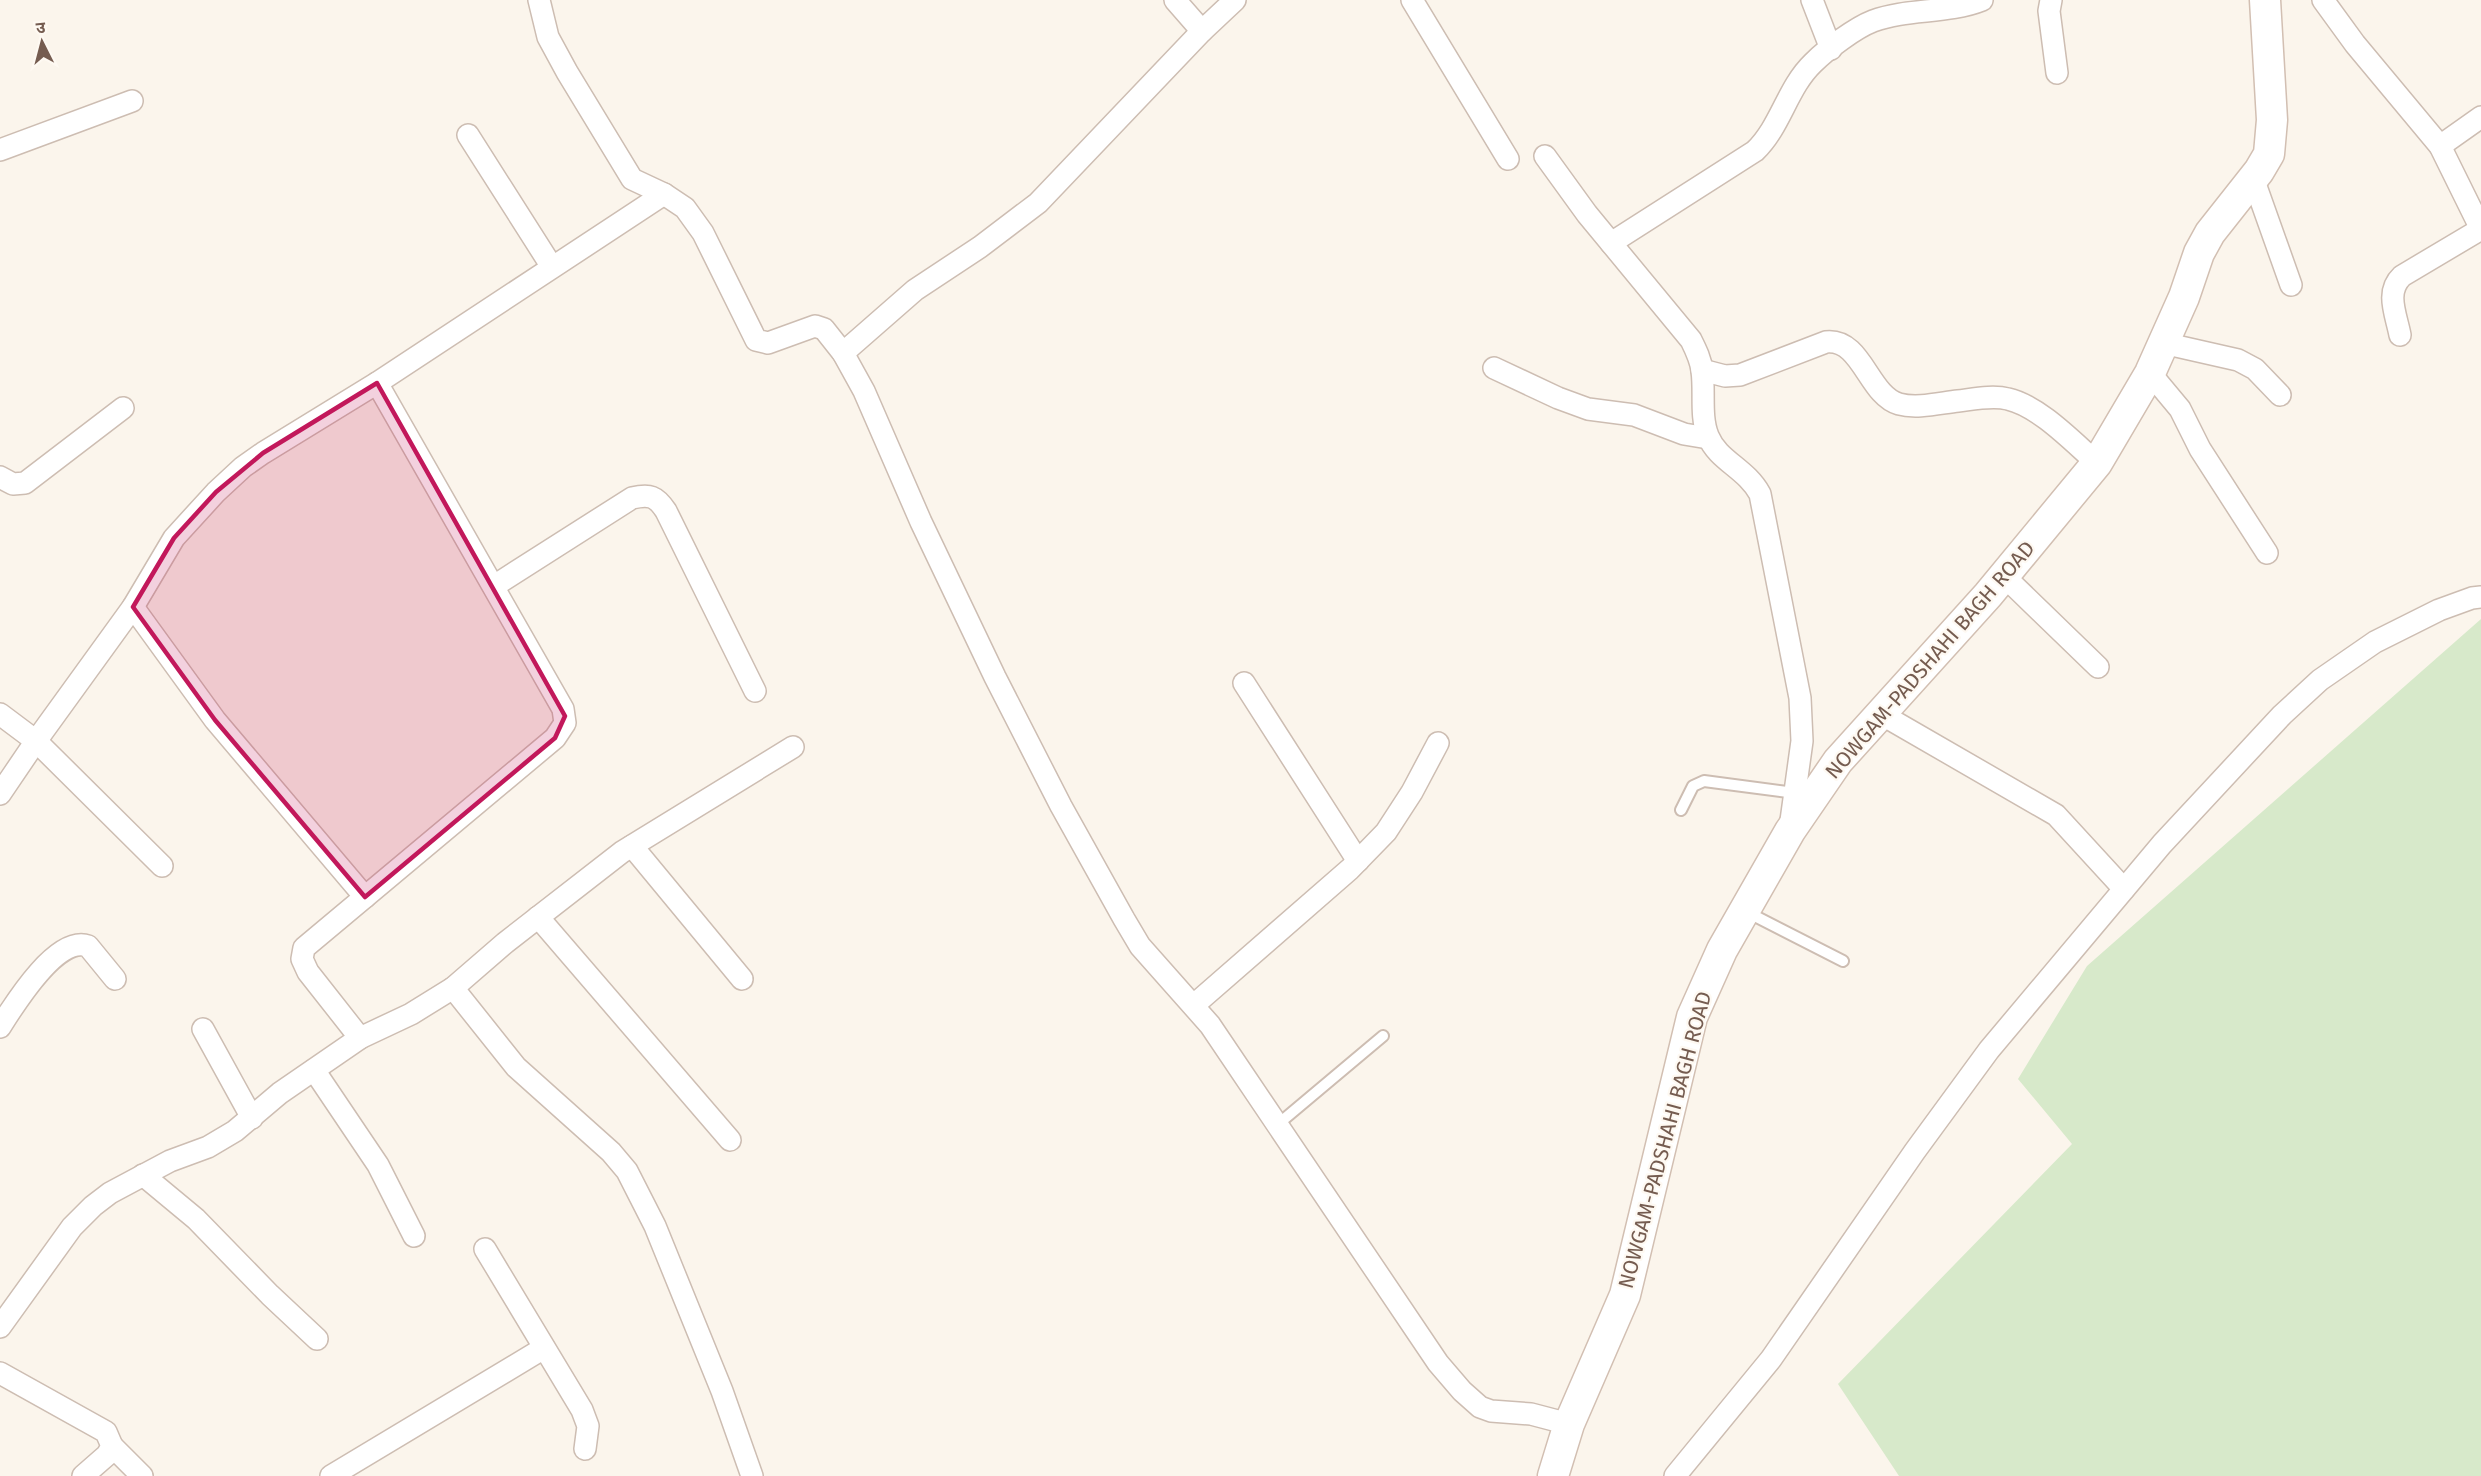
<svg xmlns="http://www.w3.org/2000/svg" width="2481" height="1476" font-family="'Fira Sans','Noto Sans Devanagari',sans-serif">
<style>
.green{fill:#d7e9ca}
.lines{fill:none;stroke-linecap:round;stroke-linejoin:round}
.lane-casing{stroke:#cdbdb2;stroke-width:14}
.street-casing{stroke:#cdbdb2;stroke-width:24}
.secondary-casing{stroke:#d2bfb2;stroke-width:33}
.lane{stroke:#fff;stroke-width:10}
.street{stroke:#fff;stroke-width:21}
.secondary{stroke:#fff;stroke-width:30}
.marked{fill:#c2185b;fill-opacity:0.2;stroke:#c2185b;stroke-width:4.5;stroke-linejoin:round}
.labels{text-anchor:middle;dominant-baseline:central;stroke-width:4.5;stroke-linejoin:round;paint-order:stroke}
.street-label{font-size:21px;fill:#755c50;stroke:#fef9f2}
</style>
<rect width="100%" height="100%" fill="#fbf5ec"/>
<path class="green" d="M2481,619v857h-582l-61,-92 234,-240 -54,-65 69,-113z"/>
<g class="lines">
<g class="lane-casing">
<g id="lane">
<path d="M1681,810l12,-24 11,-5 91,12"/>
<path d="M1747,912l96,49"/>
<path d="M1277,1125l106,-89"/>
</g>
</g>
<g class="street-casing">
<g id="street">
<path d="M539,0l9,37 19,35 65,107 32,15 21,14 18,25 53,107 12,3 47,-17 9,3 19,24 21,38 57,131 74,155 66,129 63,113 16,27 70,79 228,338 24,28 18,16 11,4 40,3 38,10"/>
<path d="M1175,0l27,31"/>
<path d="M1412,0l96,159"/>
<path d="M1812,0l19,49"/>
<path d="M2051,0l-2,11 8,62"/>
<path d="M2323,0l32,44 85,102 41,83"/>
<path d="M468,135l84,132"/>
<path d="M2440,146l41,-29"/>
<path d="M0,150l132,-49"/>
<path d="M1545,156l42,58 104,126c5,10 10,20 11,31 3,21 -2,45 6,65 10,25 38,32 52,58l40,204 2,43 -12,87"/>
<path d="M2253,178l38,107"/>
<path d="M1611,243l144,-92c26,-25 32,-63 58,-88 14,-14 42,-35 60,-42 35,-13 74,-7 109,-21"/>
<path d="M2400,335c-4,-21 -15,-43 2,-59l79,-47"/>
<path d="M2163,343l75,17 17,9 25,26"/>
<path d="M843,353l72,-63 65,-43 58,-44 164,-172 33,-31"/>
<path d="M1494,368l64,30 30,11 46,6 50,19 24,4"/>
<path d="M1702,370l23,6 15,-1 86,-33c36,-4 42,53 73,62 18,5 41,-1 59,-3 16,-2 35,-6 50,-2 31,7 65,43 89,64"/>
<path d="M2150,373l30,36 20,40 67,104"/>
<path d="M0,477l13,7 12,-1 98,-75"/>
<path d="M2004,576l94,91"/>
<path d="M494,586l138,-88c18,-4 24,-2 34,13l89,180"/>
<path d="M133,607l82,113 150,177"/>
<path d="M1244,683l114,178"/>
<path d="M0,714l36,27 126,125"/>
<path d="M1881,714l175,101 68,74"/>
<path d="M0,794l36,-53 97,-134 41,-69 42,-46 27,-25 20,-14 114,-70 287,-189"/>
<path d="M632,846l110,133"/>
<path d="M538,917l192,223"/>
<path d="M453,988l63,79 95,85 16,19 28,55 67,165 30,85"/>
<path d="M1194,1005l156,-136 36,-37 26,-40 26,-49"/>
<path d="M0,1027c14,-22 57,-92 88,-81l27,33"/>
<path d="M203,1029l49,89"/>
<path d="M360,1038l-52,-66 -6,-13 2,-11 251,-210 10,-15 -2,-14 -186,-326"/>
<path d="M314,1070l64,95 36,71"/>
<path d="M143,1175l53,44 74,76 47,44"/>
<path d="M485,1249l97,161 6,16 -3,23"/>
<path d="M0,1327l72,-100 21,-21 17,-13 60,-32 38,-14 27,-16 45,-38 80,-55 51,-24 42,-26 52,-45 117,-91 171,-105"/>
<path d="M0,1373l106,59 6,14 -5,9 -24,21"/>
<path d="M112,1446l30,30"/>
<path d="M331,1476l213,-128"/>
<path d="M1675,1476l96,-117 144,-208 74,-101 173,-206 120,-129 38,-35 55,-38 64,-32 33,-12 9,-1"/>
</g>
</g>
<g class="secondary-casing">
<path id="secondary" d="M1553,1476l16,-52 56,-129 67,-278 30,-67 68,-119 48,-70 150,-166 109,-132 53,-90 34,-76 15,-44 11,-20 49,-62 10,-17 3,-34 -7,-120"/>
</g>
<use href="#lane" class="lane"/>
<use href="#street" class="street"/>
<use href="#secondary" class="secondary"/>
</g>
<path class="marked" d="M377,383l188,333 -10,22 -190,159 -150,-177 -82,-113 41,-69 42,-46 47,-39z"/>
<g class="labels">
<g class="street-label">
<text transform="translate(1930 660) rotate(-49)">NOWGAM-PADSHAHI BAGH ROAD</text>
<text transform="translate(1665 1140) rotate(-75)">NOWGAM-PADSHAHI BAGH ROAD</text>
</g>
</g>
<g transform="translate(42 42) rotate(354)" stroke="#fef9f2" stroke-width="4.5" paint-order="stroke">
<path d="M0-4.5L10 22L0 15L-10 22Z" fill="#755c50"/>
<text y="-9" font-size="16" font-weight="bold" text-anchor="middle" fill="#755c50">उ</text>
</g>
</svg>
